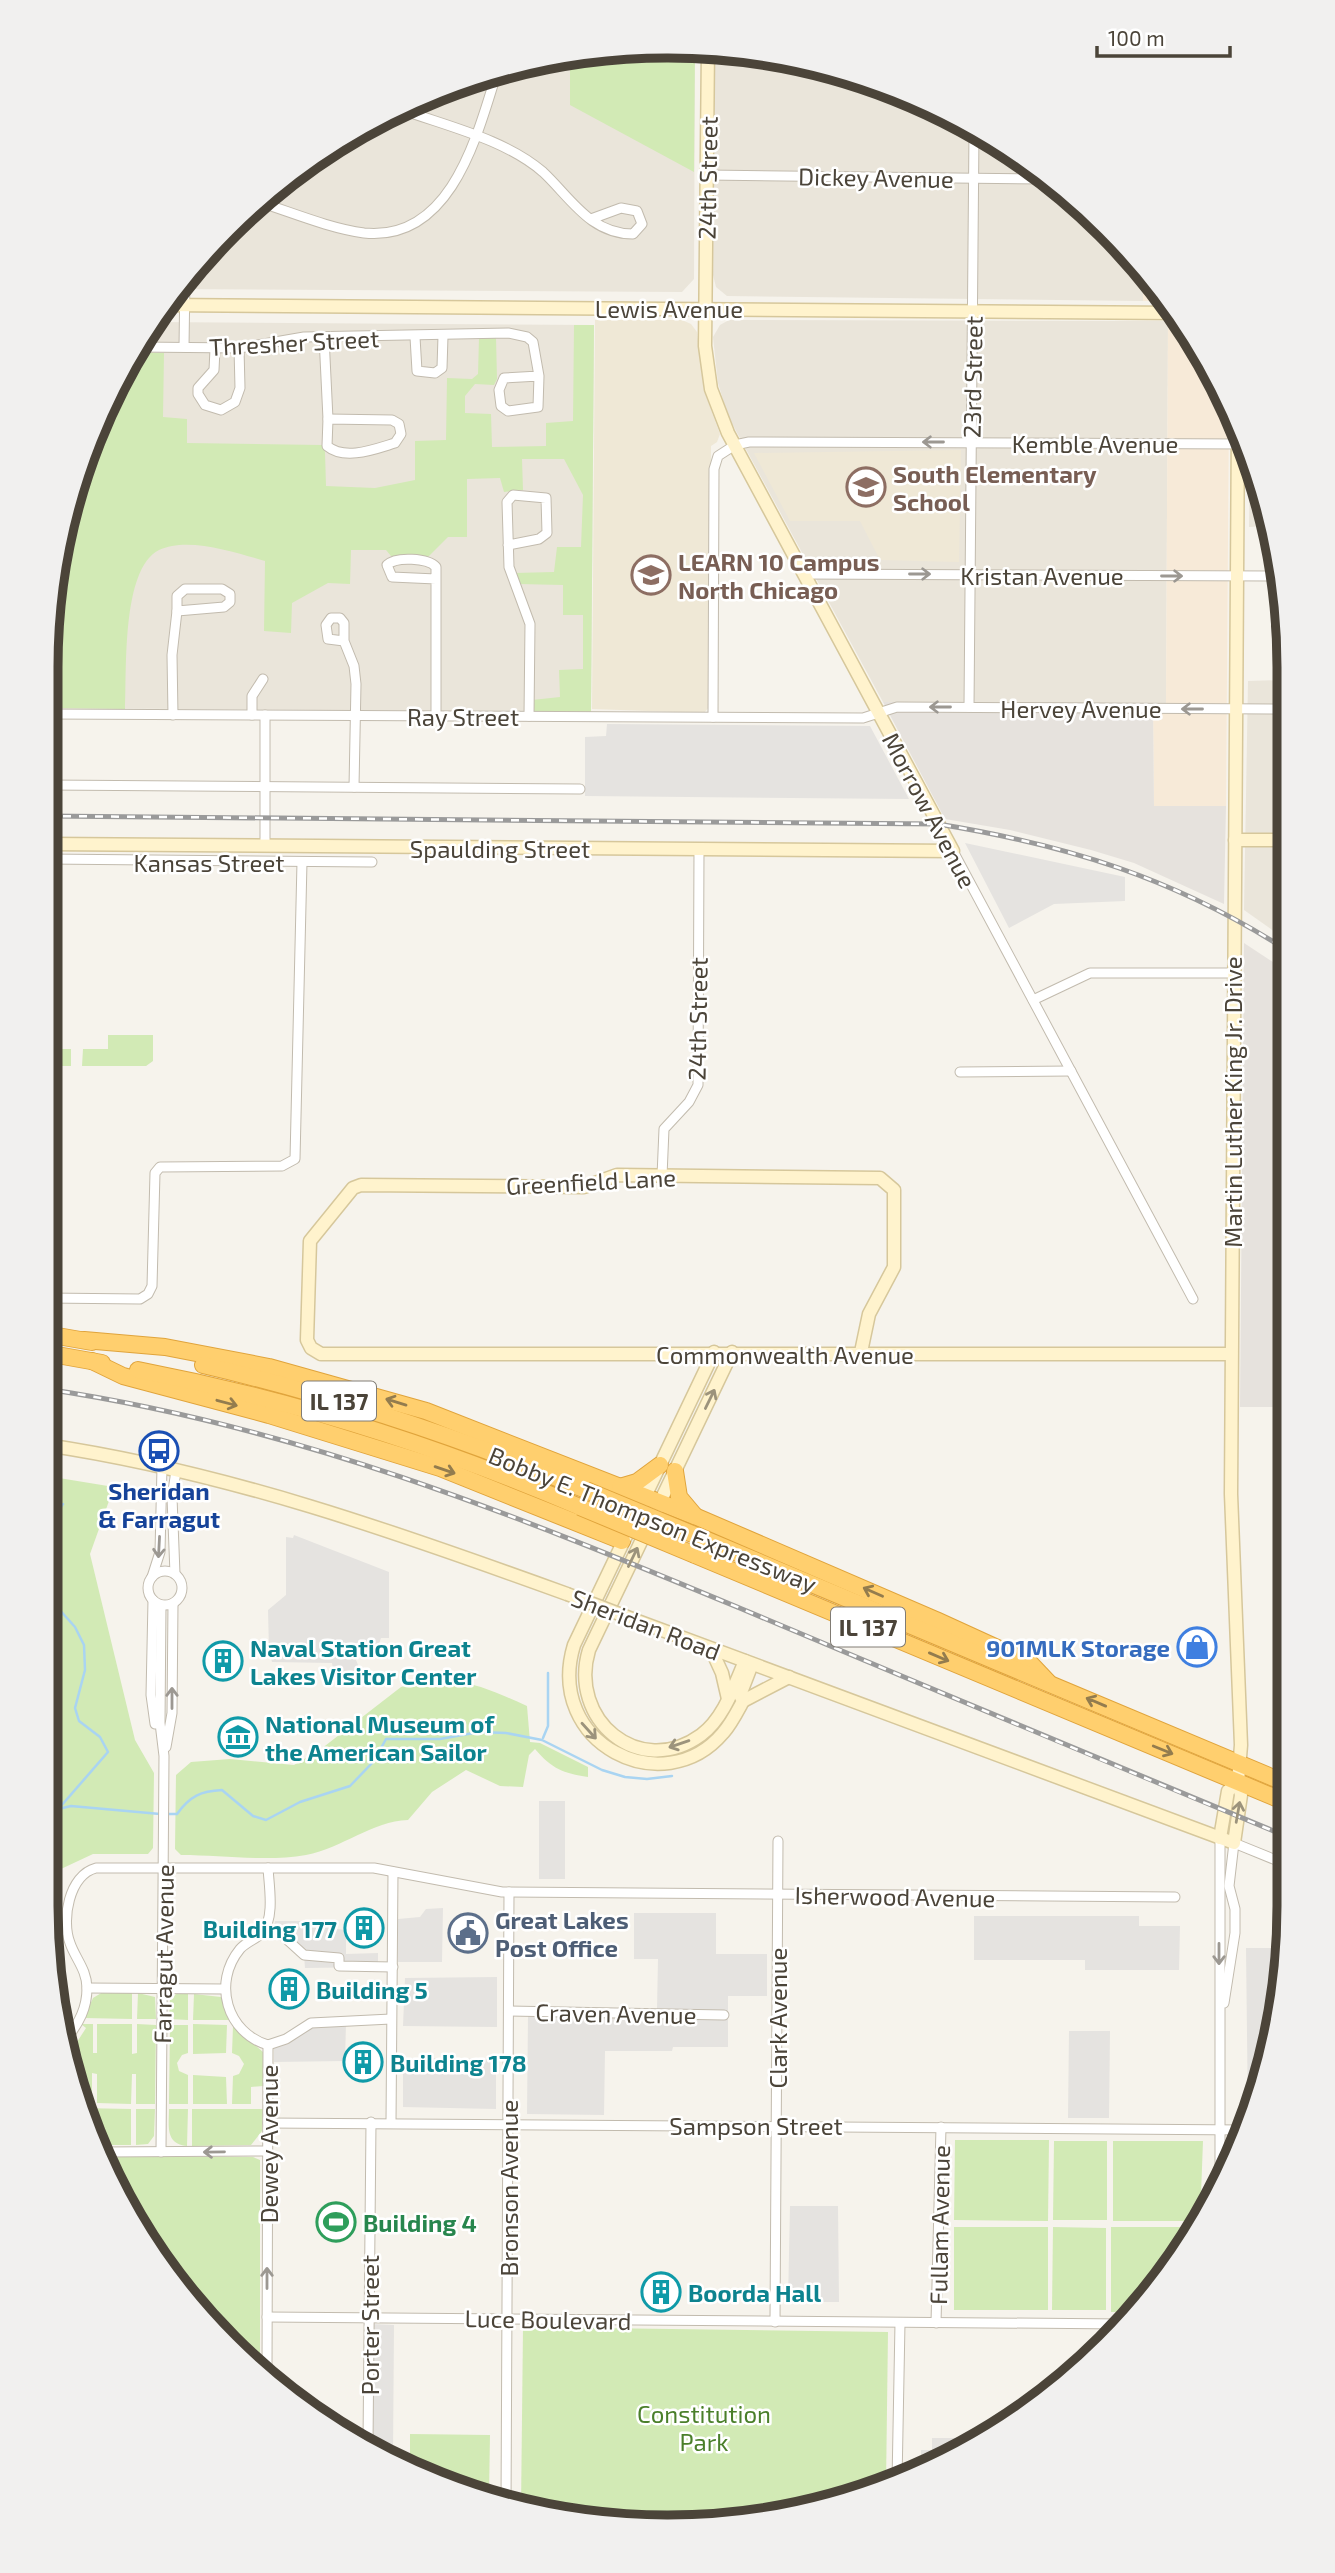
<svg xmlns="http://www.w3.org/2000/svg" width="1335" height="2573" font-family="'Exo 2',sans-serif">
<style>
.residential{fill:#eae5da}
.commercial{fill:#f7ead8}
.industrial{fill:#e6e2dd}
.education{fill:#efe8d6}
.green{fill:#d2eab5}
.parking{fill:#e5e3e0}
.lines{fill:none;stroke-linecap:round;stroke-linejoin:round}
.stream{stroke:#a9d4f2;stroke-width:2.5}
.street-casing{stroke:#c2bbae;stroke-width:11}
.secondary-casing{stroke:#d6c79b;stroke-width:15}
.highway-casing{stroke:#e0a43c;stroke-width:18}
.street{stroke:#fff;stroke-width:9}
.secondary{stroke:#fff3cd;stroke-width:12}
.highway{stroke:#ffcf6e;stroke-width:16}
.rail-casing{stroke:#9a9a9a;stroke-width:5}
.rail{stroke:#fff;stroke-width:2.5;stroke-dasharray:8;stroke-linecap:butt}
.secondary-bridge-casing{stroke:#d6c79b;stroke-width:15;stroke-linecap:butt}
.highway-bridge-casing{stroke:#e0a43c;stroke-width:18;stroke-linecap:butt}
.secondary-bridge{stroke:#fff3cd;stroke-width:12}
.highway-bridge{stroke:#ffcf6e;stroke-width:16}
.oneway{stroke:#9c9892}
.oneway2{stroke:#9c937c}
.oneway3{stroke:#937c4e}
.labels{text-anchor:middle;dominant-baseline:central;stroke-width:5;stroke-linejoin:round;paint-order:stroke}
.shield{fill:#fff;stroke:#817c74;stroke-width:2}
.shield-label{font-size:23px;font-weight:bold;fill:#4b4439}
.street-label{font-size:24px;fill:#4b4439;stroke:#fff}
.education-label{font-size:24px;font-weight:bold;fill:#785e54;stroke:#fff;text-anchor:start}
.transit-label{font-size:24px;font-weight:bold;fill:#164399;stroke:#fff}
.culture-label{font-size:24px;font-weight:bold;fill:#0d838f;stroke:#fff;text-anchor:start}
.shop-label{font-size:24px;font-weight:bold;fill:#366cbe;stroke:#fff;text-anchor:end}
.service-label{font-size:24px;font-weight:bold;fill:#4e5e75;stroke:#fff;text-anchor:start}
.leisure-label{font-size:24px;font-weight:bold;fill:#27864d;stroke:#fff;text-anchor:start}
.park-label{font-size:24px;fill:#4a7f2a;stroke:#fff}
.rim{fill:none;stroke:#4b4439;stroke-width:9}
</style>
<rect width="100%" height="100%" fill="#f6f3ec"/>
<g class="residential">
<path d="M695,47l-1,232 -12,13 -508,-3 84,-89 99,-71 111,-51 119,-27z"/>
<path d="M715,48l114,19 114,43 134,90 66,70v31l-416,-5 -11,-9 -3,-12z"/>
<path d="M729,320l439,1 -2,383 -283,-2 -155,-286 -10,-33 -5,-46 7,-12z"/>
<path d="M153,322l441,3 -3,387 -544,-4v-81l20,-121 43,-114z"/>
<path d="M1250,459l18,67 -19,1z"/>
<path d="M1284,680l1,259 -41,-29 4,-229z"/>
</g>
<g class="commercial">
<path d="M1143,270l18,19 7,12h-25z"/>
<path d="M1168,321h11l50,86 -3,399h-72l-1,-102 13,-1z"/>
</g>
<g class="industrial">
<path d="M883,702l270,2 1,102h72l-2,98 -90,-41 -43,-13 -81,-20 -65,-11z"/>
<path d="M1244,943l41,27 2,437h-47z"/>
</g>
<g class="education">
<path d="M595,320h87l9,4 6,8 7,59 16,43 -3,8 -6,4 -2,261 -5,6 -112,-4z"/>
<path d="M961,450l-2,112 -79,-2 -20,-39h-70l-36,-68z"/>
</g>
<g class="green">
<path d="M695,47l-1,125 -124,-67v-50l17,-4z"/>
<path d="M574,325h20l-3,387h-59v-12l28,-3 -1,-27 24,-1v-54h-20v-30l-45,-1 -4,-11 40,-1 3,-25h24l2,-52 -19,-36h-42l1,31 -19,2 -4,-14 -33,1v58h-19l-21,21 -36,-2 -5,-6h-35l-1,34 -22,-1 -36,20 -1,30 -27,-2 1,-70c-28,-8 -77,-25 -106,-11 -38,19 -32,122 -34,159l-78,-1c0,-26 -2,-54 0,-81 7,-95 37,-193 87,-275l30,1 -1,64 24,2v24l135,2 3,7 1,34 49,2 40,-8v-39l31,-1 1,-62 25,1 6,-5 1,-36 17,-1 1,42 -3,6 -19,-1 -10,12v17l26,1 1,33 54,-1v-23l27,-2z"/>
<path d="M108,1035h45v26l-7,5h-64l1,-17h25z"/>
<rect x="46" y="1049" width="25" height="17"/>
<path d="M59,1478l55,9 -24,67 45,186 19,33 -1,75 -5,6h-55l-47,22v-394z"/>
<path d="M428,1679c40,0 63,11 99,27l3,36 10,1 48,24v10c-25,-4 -36,-8 -53,-28l-6,6 -6,32 -23,-1 -34,-16 -34,22 -24,28c-36,1 -65,28 -102,35 -39,7 -85,0 -125,0l-6,-6 1,-74 15,-13 39,-3 64,6 27,-16 80,-62z"/>
<path d="M103,1992l29,1v26l-48,-1 9,-20z"/>
<path d="M138,1993l17,4 1,22h-19z"/>
<path d="M176,1994h12v26l-19,-1 1,-19z"/>
<path d="M194,1994l27,3 8,23h-36z"/>
<path d="M81,2024h12v29h4v-29h35v30l5,-1v-29l19,1 -1,79h-19v-30h-4l-1,30 -34,-1v-29l-5,-1v30h-14l-8,-50 16,-25z"/>
<path d="M193,2024l34,1 -1,28 -33,1z"/>
<path d="M170,2025h18v28l-6,2 -5,8 2,8 9,4v29h-19z"/>
<path d="M233,2026l30,26v34l-12,1v17h-19l1,-28 6,-2 5,-10 -5,-8 -7,-3z"/>
<path d="M193,2075l33,2 1,27h-34z"/>
<path d="M80,2108l51,1v36h-31z"/>
<path d="M136,2109h19l-1,27 -6,8 -12,1z"/>
<path d="M169,2109h19l-1,37c-22,-2 -18,-20 -18,-37z"/>
<path d="M192,2109h71l-1,22 -11,14 -59,1z"/>
<path d="M955,2140h94l-1,81 -94,-1z"/>
<path d="M1054,2141h53v79h-54z"/>
<path d="M1113,2141h90l-3,80h-87z"/>
<path d="M106,2156l147,1 7,3v205l-86,-81z"/>
<rect x="954" y="2227" width="94" height="83"/>
<path d="M1053,2227l53,1v82h-54z"/>
<path d="M1111,2227h86l-36,57 -26,28h-24z"/>
<path d="M523,2327l365,5 -2,153 -177,41 -188,-18z"/>
<path d="M410,2434l80,1 -1,59h-10l-69,-31z"/>
</g>
<g class="parking">
<path d="M607,724l263,2 39,73 -324,-3v-59l21,-1z"/>
<path d="M965,843l160,34v24l-71,3 -45,24z"/>
<path d="M294,1535l95,37v66h-8l-6,18h-16l-3,4 6,15 -9,11 -11,1 -7,-6 -3,-18 -60,-1 -3,-11 -1,-41 18,-15v-58l7,1z"/>
<rect x="539" y="1801" width="26" height="78"/>
<path d="M443,1908l-1,54h-44v-43l22,-2 6,-8z"/>
<path d="M634,1913h82v41h51v42h-39v51h-55l-1,4h-67l-1,64 -77,-1 1,-98 76,2 1,-8 52,-1 1,-50h-24z"/>
<path d="M974,1916h165v10h41l-1,44h-94v-10h-111z"/>
<path d="M275,1921h62v8l9,1v24l32,-1v14l-73,1 -1,-13 -30,-22z"/>
<path d="M1246,1948h42l-20,118 -20,53z"/>
<path d="M497,1977v50l-94,-1 2,-48z"/>
<path d="M346,2023l-1,38 -71,1v-18l27,-17z"/>
<path d="M1069,2031h41l-1,87h-41z"/>
<path d="M403,2058l93,1v50l-93,-2z"/>
<path d="M790,2206h48l1,96h-51z"/>
<path d="M371,2324l23,1 -1,130 -24,-11z"/>
<path d="M932,2438h41l-52,32v-20h11z"/>
</g>
<g class="lines">
<g class="stream">
<path d="M543,1738l5,-12v-53"/>
<path d="M61,1806l47,-54 -8,-15 -21,-16 -4,-13 10,-38 -1,-25 -9,-18 -25,-28 -3,-73 16,-22"/>
<path d="M46,1812l25,-6 89,8"/>
<path d="M166,1814h11c13,-18 24,-23 45,-24l31,26 13,4 34,-18 50,-16 24,-25 12,-22h54l39,-7 27,1 36,7 60,30 23,7 22,2 25,-3"/>
</g>
<g class="street-casing">
<g id="street">
<path d="M400,109c46,17 105,30 143,63 27,25 47,62 90,62l9,-10 -5,-13 -16,-3 -30,11"/>
<path d="M707,175l339,4"/>
<path d="M256,201c35,11 72,27 108,32 87,9 113,-97 133,-161"/>
<path d="M324,337l4,82"/>
<path d="M415,337l2,34 18,2 7,-5 1,-32"/>
<path d="M138,347l101,1 65,-11 204,-4 19,4 6,5 6,34 -35,2 -5,12 2,16 7,5 30,-4 1,-31"/>
<path d="M184,347l1,-70"/>
<path d="M215,349l-1,21 -16,18v6l7,11 16,5 14,-8 5,-14 -1,-40"/>
<path d="M328,419l64,1 7,4 2,10 -6,9c-20,6 -50,18 -68,3z"/>
<path d="M508,545l31,-6 8,-6 -1,-35 -33,-3 -6,7 2,65 21,57 -1,92"/>
<path d="M803,574l479,2"/>
<path d="M436,579l-44,-2 -5,-12c9,-9 41,-7 49,2v149"/>
<path d="M185,589h37l8,5v8l-6,5 -47,4v-15z"/>
<path d="M344,641l-16,-2 -2,-14 5,-7h9l4,5v18l10,25 2,18 -2,103"/>
<path d="M969,707l5,-576"/>
<path d="M47,714l816,4 34,-11 387,2"/>
<path d="M173,715l-1,-60 5,-44"/>
<path d="M252,715v-19l11,-17"/>
<path d="M265,715v131"/>
<path d="M713,717l1,-248 4,-13 17,-11 14,-3 497,2"/>
<path d="M47,785l533,4"/>
<path d="M953,851l240,448"/>
<path d="M47,859l325,3"/>
<path d="M1033,1000l57,-27h144"/>
<path d="M960,1072l111,-1"/>
<path d="M662,1176l2,-47 25,-27 9,-17 1,-235"/>
<path d="M46,1298l94,1 8,-5 4,-8 3,-113 5,-6 122,-1 13,-7 7,-297"/>
<circle cx="165" cy="1588" r="17"/>
<path d="M175,1574l-3,-77 4,-26"/>
<path d="M152,1577l8,-25 2,-85"/>
<path d="M153,1600l-2,95 4,29"/>
<path d="M161,1605l-1,118 4,33 -3,396"/>
<path d="M166,1747l6,-34 1,-109"/>
<path d="M1220,1838v351"/>
<path d="M262,1933l20,2 22,20 35,3v8l54,1"/>
<path d="M87,1988l138,1"/>
<path d="M1224,2003l11,-70v-24l-6,-23 5,-43 54,22"/>
<path d="M509,2011l215,4"/>
<path d="M67,2038c12,-15 20,-30 20,-50 0,-18 -12,-30 -17,-45 -9,-23 -1,-68 26,-75h278l128,24 673,5"/>
<path d="M268,2045c-41,-12 -56,-62 -28,-96 6,-7 16,-10 22,-16 13,-15 7,-47 6,-65"/>
<path d="M268,2045l18,-6 25,-16 80,-4"/>
<path d="M268,2123l977,7"/>
<path d="M391,2123l2,-251"/>
<path d="M103,2152l164,-1"/>
<path d="M267,2317l857,7"/>
<path d="M775,2322l3,-481"/>
<path d="M936,2323l5,-196"/>
<path d="M267,2371l1,-326"/>
<path d="M368,2443l3,-321"/>
<path d="M897,2482l3,-159"/>
<path d="M506,2506l3,-614"/>
</g>
</g>
<g class="secondary-casing">
<g id="secondary">
<path d="M164,305l1011,8"/>
<path d="M1235,840h50"/>
<path d="M47,844l906,7 -225,-418 -17,-44 -6,-43 3,-299"/>
<path d="M714,1352l-140,293c-30,99 90,158 149,88 8,-9 14,-21 20,-32l-3,-6 12,-31"/>
<path d="M732,1352l-143,298c-21,69 50,130 112,85 23,-17 33,-49 44,-74"/>
<path d="M861,1352l8,-38 25,-47v-77l-14,-12 -263,-3 -33,12 -223,-2 -8,3 -43,53 -3,99 4,8 10,6h910"/>
<path d="M46,1445c181,27 350,87 521,149"/>
<path d="M635,1620l599,223 7,-48 -3,-13 3,-37 -10,-251 7,-1071"/>
<path d="M711,1649l11,24 6,26"/>
<path d="M743,1701l46,-24"/>
<path d="M1220,1838l8,-47 10,-9"/>
</g>
</g>
<g class="highway-casing">
<g id="highway">
<path d="M46,1334l46,8"/>
<path d="M84,1340l81,7 104,20 157,44 271,106 239,103 94,43 18,19"/>
<path d="M46,1353l56,10"/>
<path d="M92,1361l31,15 146,39 171,53 182,73"/>
<path d="M203,1365c132,31 259,73 383,125"/>
<path d="M138,1370c151,29 300,76 442,137"/>
<path d="M675,1471l4,26 16,19"/>
<path d="M620,1487l17,-5 23,-17"/>
<path d="M702,1538l586,246"/>
<path d="M695,1555l593,248"/>
</g>
</g>
<use href="#street" class="street"/>
<use href="#secondary" class="secondary"/>
<use href="#highway" class="highway"/>
<g class="rail-casing">
<g id="rail">
<path d="M47,816l891,8c129,21 236,54 347,125"/>
<path d="M46,1389c249,37 465,124 696,220 182,76 363,153 546,228"/>
</g>
</g>
<use href="#rail" class="rail"/>
<g class="secondary-bridge-casing">
<path id="secondary-bridge" d="M567,1594l68,26"/>
</g>
<g class="highway-bridge-casing">
<g id="highway-bridge">
<path d="M586,1490l116,48"/>
<path d="M580,1507l115,48"/>
</g>
</g>
<use href="#secondary-bridge" class="secondary-bridge"/>
<use href="#highway-bridge" class="highway-bridge"/>
</g>
<defs><path id="oneway-shaft" d="M-6 0H5M1.5-3L5.5 0L1.5 3" fill="none" stroke-width="1.6" stroke-linecap="round" stroke-linejoin="round" transform="scale(1.75)"/></defs>
<g class="oneway">
<use href="#oneway-shaft" transform="translate(933 442) rotate(-180)"/>
<use href="#oneway-shaft" transform="translate(920 574)"/>
<use href="#oneway-shaft" transform="translate(1172 576)"/>
<use href="#oneway-shaft" transform="translate(940 707) rotate(180)"/>
<use href="#oneway-shaft" transform="translate(1192 709) rotate(-180)"/>
<use href="#oneway-shaft" transform="translate(159 1547) rotate(93)"/>
<use href="#oneway-shaft" transform="translate(172 1698) rotate(-90)"/>
<use href="#oneway-shaft" transform="translate(1219 1954) rotate(90)"/>
<use href="#oneway-shaft" transform="translate(214 2152) rotate(179)"/>
<use href="#oneway-shaft" transform="translate(267 2278) rotate(-90)"/>
</g>
<g class="oneway2">
<use href="#oneway-shaft" transform="translate(710 1399) rotate(-64)"/>
<use href="#oneway-shaft" transform="translate(633 1557) rotate(-64)"/>
<use href="#oneway-shaft" transform="translate(589 1731) rotate(48)"/>
<use href="#oneway-shaft" transform="translate(679 1744) rotate(161)"/>
<use href="#oneway-shaft" transform="translate(1238 1812) rotate(-80)"/>
</g>
<g class="oneway3">
<use href="#oneway-shaft" transform="translate(396 1402) rotate(-163)"/>
<use href="#oneway-shaft" transform="translate(227 1403) rotate(15)"/>
<use href="#oneway-shaft" transform="translate(445 1470) rotate(19)"/>
<use href="#oneway-shaft" transform="translate(873 1592) rotate(-156)"/>
<use href="#oneway-shaft" transform="translate(939 1657) rotate(23)"/>
<use href="#oneway-shaft" transform="translate(1096 1702) rotate(-157)"/>
<use href="#oneway-shaft" transform="translate(1163 1750) rotate(22)"/>
</g>
<defs>
<g id="school-ring" transform="scale(2.0125)"><circle r="9.5" fill="#fff" stroke="#8d6e63" stroke-width="1.5"/><path d="M0-5L7-2L0 1L-7-2ZM-4 1L0 2.5L4 1V4Q0 6-4 4Z" fill="#8d6e63"/></g>
<g id="bus-ring" transform="scale(2.0125)"><circle r="9.5" fill="#fff" stroke="#1a4fb4" stroke-width="1.5"/><path d="M-5-6H5V4H4V6H2V4H-2V6H-4V4H-5ZM-3.5-4V0h7V-4ZM-3.5 1.2v1.5H-2V1.2ZM2 1.2v1.5H3.5V1.2Z" fill="#1a4fb4"/></g>
<g id="shop-ring" transform="scale(2.0125)"><circle r="9.5" fill="#fff" stroke="#3f7fe0" stroke-width="1.5"/><path d="M-5-2.5h2.3a2.7 3.5 0 0 1 5.4 0H5L5.5 6h-11ZM-1.5-2.5h3a1.5 2.3 0 0 0-3 0Z" fill="#3f7fe0"/></g>
<g id="building-ring" transform="scale(2.0125)"><circle r="9.5" fill="#fff" stroke="#0f9aa8" stroke-width="1.5"/><path d="M-4-6H4V6H1V3H-1V6H-4ZM-2.5-4.3h1.7v1.8h-1.7ZM.8-4.3h1.7v1.8H.8ZM-2.5-1h1.7V.8h-1.7ZM.8-1h1.7V.8H.8Z" fill="#0f9aa8"/></g>
<g id="museum-ring" transform="scale(2.0125)"><circle r="9.5" fill="#fff" stroke="#0f9aa8" stroke-width="1.5"/><path d="M0-6L6-3V-2H-6V-3ZM-5-1h2V3h-2ZM-1-1h2V3h-2ZM3-1h2V3H3ZM-6 4H6V6H-6Z" fill="#0f9aa8"/></g>
<g id="civic-ring" transform="scale(2.0125)"><circle r="9.5" fill="#fff" stroke="#5c6f8a" stroke-width="1.5"/><path d="M-.6-6.5H3V-4.5H.6V-3L4-1V1h2V6H-6V1h2V-1L-.6-3ZM-1.2 2.5V6h2.4V2.5Z" fill="#5c6f8a"/></g>
<g id="stadium-ring" transform="scale(2.0125)"><circle r="9.5" fill="#fff" stroke="#2e9e5b" stroke-width="1.5"/><path d="M0-5a6.5 5 0 1 0 0 10a6.5 5 0 1 0 0-10ZM-3.5-1.8h7v3.6h-7Z" fill="#2e9e5b"/></g>
</defs>
<g fill-rule="evenodd">
<use href="#school-ring" x="866" y="487"/>
<use href="#school-ring" x="651" y="575"/>
<use href="#bus-ring" x="159" y="1451"/>
<use href="#shop-ring" x="1197" y="1647"/>
<use href="#building-ring" x="223" y="1661"/>
<use href="#museum-ring" x="238" y="1737"/>
<use href="#building-ring" x="364" y="1928"/>
<use href="#civic-ring" x="468" y="1933"/>
<use href="#building-ring" x="289" y="1989"/>
<use href="#building-ring" x="363" y="2062"/>
<use href="#stadium-ring" x="336" y="2222"/>
<use href="#building-ring" x="661" y="2292"/>
</g>
<g class="labels">
<g class="shield">
<rect x="302" y="1381.5" width="74" height="39" rx="5"/>
<rect x="831" y="1607.5" width="74" height="39" rx="5"/>
</g>
<g class="shield-label">
<text x="339" y="1401">IL 137</text>
<text x="868" y="1627">IL 137</text>
</g>
<g class="street-label">
<text transform="translate(876 177) rotate(1)">Dickey Avenue</text>
<text transform="translate(707 178) rotate(-89)">24th Street</text>
<text x="669" y="308">Lewis Avenue</text>
<text transform="translate(294 342) rotate(-3)">Thresher Street</text>
<text transform="translate(972 377) rotate(-89)">23rd Street</text>
<text x="1095" y="443">Kemble Avenue</text>
<text x="1042" y="575">Kristan Avenue</text>
<text x="1081" y="708">Hervey Avenue</text>
<text x="463" y="716">Ray Street</text>
<text transform="translate(930 810) rotate(62)">Morrow Avenue</text>
<text x="500" y="848">Spaulding Street</text>
<text x="209" y="862">Kansas Street</text>
<text transform="translate(697 1019) rotate(-89)">24th Street</text>
<text transform="translate(1232 1102) rotate(-90)">Martin Luther King Jr. Drive</text>
<text transform="translate(591 1181) rotate(-3)">Greenfield Lane</text>
<text x="785" y="1354">Commonwealth Avenue</text>
<text transform="translate(653 1519) rotate(22)">Bobby E. Thompson Expressway</text>
<text transform="translate(646 1624) rotate(21)">Sheridan Road</text>
<text transform="translate(895 1896) rotate(1)">Isherwood Avenue</text>
<text transform="translate(163 1954) rotate(-89)">Farragut Avenue</text>
<text transform="translate(616 2013) rotate(1)">Craven Avenue</text>
<text transform="translate(777 2018) rotate(-90)">Clark Avenue</text>
<text x="756" y="2125">Sampson Street</text>
<text transform="translate(268 2144) rotate(-90)">Dewey Avenue</text>
<text transform="translate(508 2188) rotate(-90)">Bronson Avenue</text>
<text transform="translate(939 2225) rotate(-89)">Fullam Avenue</text>
<text transform="translate(548 2319) rotate(1)">Luce Boulevard</text>
<text transform="translate(369 2325) rotate(-90)">Porter Street</text>
</g>
<g class="education-label">
<text x="893" y="473">South Elementary<tspan x="893" dy="28">School</tspan></text>
<text x="678" y="561">LEARN 10 Campus<tspan x="678" dy="28">North Chicago</tspan></text>
</g>
<g class="transit-label">
<text x="159" y="1490">Sheridan<tspan x="159" dy="28">&amp; Farragut</tspan></text>
</g>
<g class="culture-label">
<text x="250" y="1647">Naval Station Great<tspan x="250" dy="28">Lakes Visitor Center</tspan></text>
<text x="265" y="1723">National Museum of<tspan x="265" dy="28">the American Sailor</tspan></text>
<text x="337" y="1928" text-anchor="end">Building 177</text>
<text x="316" y="1989">Building 5</text>
<text x="390" y="2062">Building 178</text>
<text x="688" y="2292">Boorda Hall</text>
</g>
<g class="shop-label">
<text x="1170" y="1647">901MLK Storage</text>
</g>
<g class="service-label">
<text x="495" y="1919">Great Lakes<tspan x="495" dy="28">Post Office</tspan></text>
</g>
<g class="leisure-label">
<text x="363" y="2222">Building 4</text>
</g>
<g class="park-label">
<text x="704" y="2413">Constitution<tspan x="704" dy="28">Park</tspan></text>
</g>
</g>
<path d="M0 0H1335V2573H0ZM667 58H668A609 609 0 0 1 1277 667V1906A609 609 0 0 1 668 2515H667A609 609 0 0 1 58 1906V667A609 609 0 0 1 667 58Z" fill="#f1f0ef" fill-rule="evenodd"/>
<path class="rim" d="M667 58H668A609 609 0 0 1 1277 667V1906A609 609 0 0 1 668 2515H667A609 609 0 0 1 58 1906V667A609 609 0 0 1 667 58Z"/>
<path d="M1097 46v10h133v-10" fill="none" stroke="#4b4439" stroke-width="3.5"/>
<text x="1108" y="46" font-size="21" fill="#4b4439" stroke="#ffffff" stroke-width="5" paint-order="stroke">100 m</text>
</svg>
